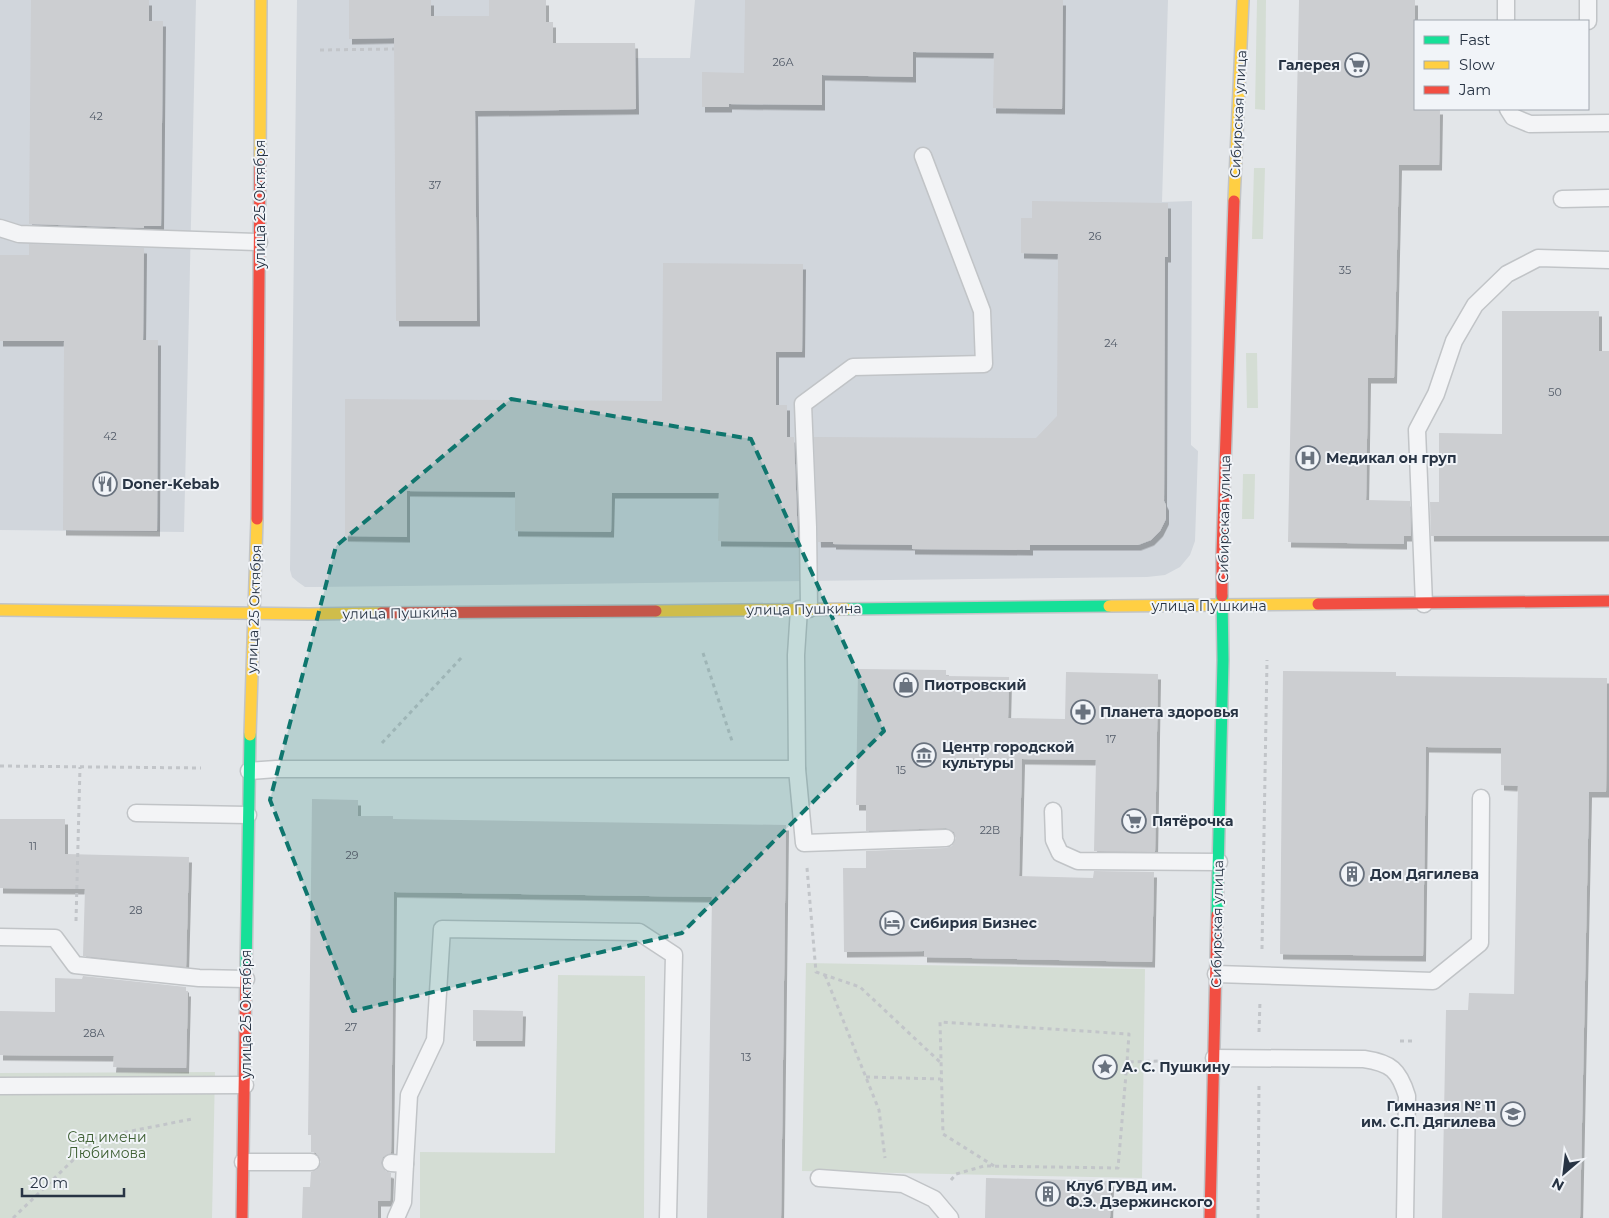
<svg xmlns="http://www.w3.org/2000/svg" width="1609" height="1218" font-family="Montserrat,sans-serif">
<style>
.built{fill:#d1d6dc}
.green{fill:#d4ddd4}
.building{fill:#ccced1;filter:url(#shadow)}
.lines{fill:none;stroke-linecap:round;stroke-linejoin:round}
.lane-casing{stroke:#c1c4c7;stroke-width:19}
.fast-casing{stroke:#c1c4c7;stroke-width:14}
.slow-casing{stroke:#c1c4c7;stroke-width:14}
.jam-casing{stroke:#c1c4c7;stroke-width:14}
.path{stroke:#c2c5c9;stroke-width:3;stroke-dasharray:4 4;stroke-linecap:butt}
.lane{stroke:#f3f4f6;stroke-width:16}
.fast{stroke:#16e098;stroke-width:11}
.slow{stroke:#ffcf43;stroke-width:11}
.jam{stroke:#f24e42;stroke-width:11}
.marked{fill:#0f766e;fill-opacity:0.2;stroke:#0f766e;stroke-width:4;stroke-dasharray:10 6;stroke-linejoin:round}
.labels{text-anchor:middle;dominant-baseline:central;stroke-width:4;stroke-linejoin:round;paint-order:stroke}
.number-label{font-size:11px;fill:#525b68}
.poi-label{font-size:14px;font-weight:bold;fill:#283444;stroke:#f1f4f8;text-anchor:start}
.street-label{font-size:14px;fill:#283444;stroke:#f1f4f8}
.park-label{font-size:14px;fill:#406135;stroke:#f1f4f8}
</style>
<defs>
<filter id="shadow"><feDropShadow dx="3" dy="5.5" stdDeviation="0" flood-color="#0004"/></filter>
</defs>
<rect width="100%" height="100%" fill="#e3e6e9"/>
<g class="built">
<path d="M0,0h196l-12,532 -184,-2z"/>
<path d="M297,0h192l54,22h10v21h82l1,15h54l5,-58h473l-6,202 30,-1 -1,244 7,6 -3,90 -5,14 -10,12 -15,8 -18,2 -833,10h-9l-7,-5 -6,-5 -2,-7z"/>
</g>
<g class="green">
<path d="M1257,0h9l-1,110 -10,-1z"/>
<path d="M1254,168h11l-2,71h-11z"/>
<path d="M1246,353h11l1,55h-11z"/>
<path d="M1243,474h12l-1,45h-12z"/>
<path d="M806,963l339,6 -3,209 -340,-7z"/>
<path d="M558,975l87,1 -1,242h-224v-66l135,1z"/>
<path d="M215,1072l-3,146h-212v-145z"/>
</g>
<g class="building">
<path d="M31,0h118v21h14l-2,205h-17v2l-115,-4z"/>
<path d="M349,0h82v16h58v-16h57v22h7v21h82l1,66 -161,2 2,210h-81l-2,-283 -45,1z"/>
<path d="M745,0h318l-1,109 -69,-1 1,-55 -81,-1v25l-91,-2v30l-93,-1v3h-27v-35l42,1z"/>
<path d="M1299,0h116v109h25l-1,56h-40l-5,213h-26l-2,122 44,1 1,35h-7v8l-116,-2z"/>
<path d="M1032,201l136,2v54h-3l-1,244 2,4v14l-6,12 -9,9 -13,5h-108v5l-118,-1v-4l-79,-1v-2h-15l-4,-105 222,1 21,-22 1,-162 -37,-1v-35h11z"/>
<path d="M29,244l115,4 -1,92h15l-1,191 -94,-1 1,-189h-64v-86h29z"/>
<path d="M663,263l140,1 -1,88h-26v53h11v32h7l4,105 -80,-1 1,-48h-107l-1,39 -96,-1v-39l-108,-1v46l-62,-1v-137l317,2z"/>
<path d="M1502,311h97v40h10v185h-178l-1,-34h9v-69l63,1z"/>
<path d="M858,669l88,1v6l63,1 -1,41 57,1 1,-47 92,2 -3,178 -61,-1 2,-91 -74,-1 -3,117 74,2 1,-7 60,1 -2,90 -228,-5v-6l-80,1 -1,-84h23v-17l80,-3 6,-2 4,-8 -2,-6 -8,-4 -80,3v-26h-10z"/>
<path d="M1283,671l113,1v4l211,2 -1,114h-17l-9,426h-138l4,-208h22l1,-17 45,1 4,-208 -17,-1v-37l-75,-1 -3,209 -143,-2z"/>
<path d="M312,799l46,1v16h35v3l393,6 -5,393h-74l5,-321 -318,-5 -3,261 -8,4 -2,6 4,8 6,2 -1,28h-12v17h-76l1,-31h7l1,-15 5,-2 5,-8 -2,-5 -3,-4 -5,-1v-17h-3z"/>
<path d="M0,819h65v35l124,3 -3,110 -103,-11 2,-67 -85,-1z"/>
<path d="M83,976l103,11v4h2l-2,77 -73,-1 1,-11 -114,-1v-44l55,1v-34l27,1z"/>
<path d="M473,1010l50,1 -1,30h-49z"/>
<path d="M986,1178l125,3 -1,37h-125z"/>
</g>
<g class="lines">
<g class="lane-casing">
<g id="lane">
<path d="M1506,21v-21"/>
<path d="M1588,21v-21"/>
<path d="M1508,109l5,8 17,7 79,-1"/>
<path d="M1562,199l47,-1"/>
<path d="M0,228l19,6 240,8"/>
<path d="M1424,604l-7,-174 19,-36 18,-53 21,-36 32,-31 31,-16 71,2"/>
<path d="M809,609l-1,-82 -5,-123 50,-37 131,-3 -2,-53 -59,-155"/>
<path d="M797,769l7,74 142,-5"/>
<path d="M249,771l27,-2h521l-1,-114 3,-46"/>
<path d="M1053,811l1,29 6,13 18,8 141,1"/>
<path d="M136,813l112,2"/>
<path d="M0,937l55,1 20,27 124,13 47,1"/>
<path d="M1216,974l217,7 47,-38 1,-145"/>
<path d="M1214,1058l150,1c27,4 35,11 43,37l-2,122"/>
<path d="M0,1086l245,-1"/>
<path d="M243,1162h68"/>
<path d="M391,1163l14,1 -2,38 -7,16"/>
<path d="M405,1164l4,-69 26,-55 7,-111 197,3 35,23 -6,263"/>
<path d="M819,1178l84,6 31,15 16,19"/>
</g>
</g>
<g class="fast-casing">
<g id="fast">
<path d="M847,609l262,-3"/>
<path d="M1217,915l6,-255 -1,-64"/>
<path d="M246,971l4,-236"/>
</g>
</g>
<g class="slow-casing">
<g id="slow">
<path d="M260,162l1,-162"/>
<path d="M1234,201l9,-201"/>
<path d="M1109,606l209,-2"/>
<path d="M0,610l309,4 72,-1"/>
<path d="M656,611l191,-2"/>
<path d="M250,735l7,-216"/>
</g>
</g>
<g class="jam-casing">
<g id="jam">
<path d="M257,519l3,-357"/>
<path d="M1222,596v-43l12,-352"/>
<path d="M1318,604l291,-3"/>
<path d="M381,613l275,-2"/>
<path d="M242,1218l4,-247"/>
<path d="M1210,1218l7,-303"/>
</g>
</g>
<g class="path">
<path d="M320,50l74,-1"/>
<path d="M703,653l30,91"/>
<path d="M382,743l81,-87"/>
<path d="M0,766l201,2"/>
<path d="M807,868l9,104 44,15 81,76"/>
<path d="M76,921l4,-154"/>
<path d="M1262,949l5,-289"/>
<path d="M825,975l54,135 6,48"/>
<path d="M1259,1032l1,-31"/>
<path d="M1400,1041h12"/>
<path d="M866,1077l75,2"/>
<path d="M994,1166l-51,-32 -3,-112 189,12 -2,28"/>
<path d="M951,1180l5,-6 28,-8 134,2 9,-106 33,-1"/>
<path d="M13,1218l83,-80 96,-19"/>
<path d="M1258,1218l1,-135"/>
</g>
<use href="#lane" class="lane"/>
<use href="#fast" class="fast"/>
<use href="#slow" class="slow"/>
<use href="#jam" class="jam"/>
</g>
<path class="marked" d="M511,399l240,40 133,292 -202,202 -329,78 -83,-211 66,-254z"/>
<defs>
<g id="supermarket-ring" transform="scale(1.25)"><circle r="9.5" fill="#f1f4f8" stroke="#69727e" stroke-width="1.5"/><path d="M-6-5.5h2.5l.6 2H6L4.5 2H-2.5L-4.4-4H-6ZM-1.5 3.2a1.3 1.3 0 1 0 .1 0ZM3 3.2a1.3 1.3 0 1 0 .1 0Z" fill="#69727e"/></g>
<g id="hospital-ring" transform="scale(1.25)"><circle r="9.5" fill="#f1f4f8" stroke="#69727e" stroke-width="1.5"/><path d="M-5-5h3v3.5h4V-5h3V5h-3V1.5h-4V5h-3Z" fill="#69727e"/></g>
<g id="restaurant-ring" transform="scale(1.25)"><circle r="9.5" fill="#f1f4f8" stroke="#69727e" stroke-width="1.5"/><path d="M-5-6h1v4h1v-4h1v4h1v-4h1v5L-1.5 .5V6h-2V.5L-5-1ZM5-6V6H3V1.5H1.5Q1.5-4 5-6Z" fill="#69727e"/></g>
<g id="shop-ring" transform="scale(1.25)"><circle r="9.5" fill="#f1f4f8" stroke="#69727e" stroke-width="1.5"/><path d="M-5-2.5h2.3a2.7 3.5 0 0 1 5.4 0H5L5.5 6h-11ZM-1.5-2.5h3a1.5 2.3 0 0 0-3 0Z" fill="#69727e"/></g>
<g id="pharmacy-ring" transform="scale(1.25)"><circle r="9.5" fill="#f1f4f8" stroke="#69727e" stroke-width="1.5"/><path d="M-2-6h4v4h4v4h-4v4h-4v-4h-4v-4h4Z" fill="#69727e"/></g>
<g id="museum-ring" transform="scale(1.25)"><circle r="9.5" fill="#f1f4f8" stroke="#69727e" stroke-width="1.5"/><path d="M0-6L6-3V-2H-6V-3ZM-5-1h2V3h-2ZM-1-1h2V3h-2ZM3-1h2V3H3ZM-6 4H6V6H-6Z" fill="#69727e"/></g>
<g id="building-ring" transform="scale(1.25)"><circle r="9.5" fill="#f1f4f8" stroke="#69727e" stroke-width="1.5"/><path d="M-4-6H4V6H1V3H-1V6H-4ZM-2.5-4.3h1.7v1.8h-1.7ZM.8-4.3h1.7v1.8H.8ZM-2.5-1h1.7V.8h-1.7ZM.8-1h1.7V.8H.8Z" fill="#69727e"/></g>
<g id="hotel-ring" transform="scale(1.25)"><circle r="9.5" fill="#f1f4f8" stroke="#69727e" stroke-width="1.5"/><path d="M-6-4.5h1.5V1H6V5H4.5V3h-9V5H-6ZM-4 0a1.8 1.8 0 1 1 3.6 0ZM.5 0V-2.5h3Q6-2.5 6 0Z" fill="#69727e"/></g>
<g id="sight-ring" transform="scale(1.25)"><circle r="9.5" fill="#f1f4f8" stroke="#69727e" stroke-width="1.5"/><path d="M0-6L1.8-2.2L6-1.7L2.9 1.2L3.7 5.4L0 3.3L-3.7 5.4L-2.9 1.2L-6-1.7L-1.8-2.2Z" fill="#69727e"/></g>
<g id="school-ring" transform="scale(1.25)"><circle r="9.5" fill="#f1f4f8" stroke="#69727e" stroke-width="1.5"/><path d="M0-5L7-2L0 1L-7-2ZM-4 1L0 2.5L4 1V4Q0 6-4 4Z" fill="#69727e"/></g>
</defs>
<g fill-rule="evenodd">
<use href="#supermarket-ring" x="1357" y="65"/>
<use href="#hospital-ring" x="1308" y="458"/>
<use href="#restaurant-ring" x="105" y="484"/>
<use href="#shop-ring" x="906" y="685"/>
<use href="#pharmacy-ring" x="1083" y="712"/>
<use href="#museum-ring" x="924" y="755"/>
<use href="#supermarket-ring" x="1134" y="821"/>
<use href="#building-ring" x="1352" y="874"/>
<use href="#hotel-ring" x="892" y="923"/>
<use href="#sight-ring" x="1105" y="1067"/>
<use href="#school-ring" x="1513" y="1114"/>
<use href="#building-ring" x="1048" y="1194"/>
</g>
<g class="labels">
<g class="number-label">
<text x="783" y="62">26А</text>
<text x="96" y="116">42</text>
<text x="435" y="185">37</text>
<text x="1095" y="236">26</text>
<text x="1345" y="270">35</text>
<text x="1111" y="343">24</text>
<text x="1555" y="392">50</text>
<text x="110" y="436">42</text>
<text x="1111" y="739">17</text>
<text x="901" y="770">15</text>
<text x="990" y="830">22В</text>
<text x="33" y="846">11</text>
<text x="352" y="855">29</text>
<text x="136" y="910">28</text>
<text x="351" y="1027">27</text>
<text x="94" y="1033">28А</text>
<text x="746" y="1057">13</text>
</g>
<g class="poi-label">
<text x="1340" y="65" text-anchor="end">Галерея</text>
<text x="1326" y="458">Медикал он груп</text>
<text x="122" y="484">Doner-Kebab</text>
<text x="924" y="685">Пиотровский</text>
<text x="1100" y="712">Планета здоровья</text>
<text x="942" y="747">Центр городской<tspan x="942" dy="16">культуры</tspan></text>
<text x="1152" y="821">Пятёрочка</text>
<text x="1370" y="874">Дом Дягилева</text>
<text x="910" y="923">Сибирия Бизнес</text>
<text x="1122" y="1067">А. С. Пушкину</text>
<text x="1496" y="1106" text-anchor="end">Гимназия № 11<tspan x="1496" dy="16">им. С.П. Дягилева</tspan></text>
<text x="1066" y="1186">Клуб ГУВД им.<tspan x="1066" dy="16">Ф.Э. Дзержинского</tspan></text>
</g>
<g class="street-label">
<text transform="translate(1238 114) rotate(-87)">Сибирская улица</text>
<text transform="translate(260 204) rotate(-90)">улица 25 Октября</text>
<text transform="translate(1224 519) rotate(-89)">Сибирская улица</text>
<text x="1209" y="606">улица Пушкина</text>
<text transform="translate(254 609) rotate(-88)">улица 25 Октября</text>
<text transform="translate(804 609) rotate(-1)">улица Пушкина</text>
<text transform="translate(400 613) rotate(-1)">улица Пушкина</text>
<text transform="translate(1217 924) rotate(-89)">Сибирская улица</text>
<text transform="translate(246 1014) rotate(-90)">улица 25 Октября</text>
</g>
<g class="park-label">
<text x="107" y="1137">Сад имени<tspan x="107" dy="16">Любимова</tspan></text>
</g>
</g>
<rect x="1414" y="20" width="175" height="90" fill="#f1f4f8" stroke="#a1a7b0"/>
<rect x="1424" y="36" width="25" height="8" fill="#16e098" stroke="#a1a7b0"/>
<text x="1459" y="45" font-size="15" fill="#283444">Fast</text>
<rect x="1424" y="61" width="25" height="8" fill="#ffcf43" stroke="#a1a7b0"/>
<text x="1459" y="70" font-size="15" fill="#283444">Slow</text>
<rect x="1424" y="86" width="25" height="8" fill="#f24e42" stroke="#a1a7b0"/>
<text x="1459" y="95" font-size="15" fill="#283444">Jam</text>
<g transform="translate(1564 1173) rotate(208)" stroke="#f1f4f8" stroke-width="4" paint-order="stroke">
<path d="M0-4L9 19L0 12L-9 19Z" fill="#283444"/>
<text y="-8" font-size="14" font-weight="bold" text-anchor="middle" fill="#283444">N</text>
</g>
<path d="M22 1188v8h102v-8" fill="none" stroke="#283444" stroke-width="2.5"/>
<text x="30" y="1188" font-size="15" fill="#283444" stroke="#f1f4f8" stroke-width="4" paint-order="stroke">20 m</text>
</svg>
